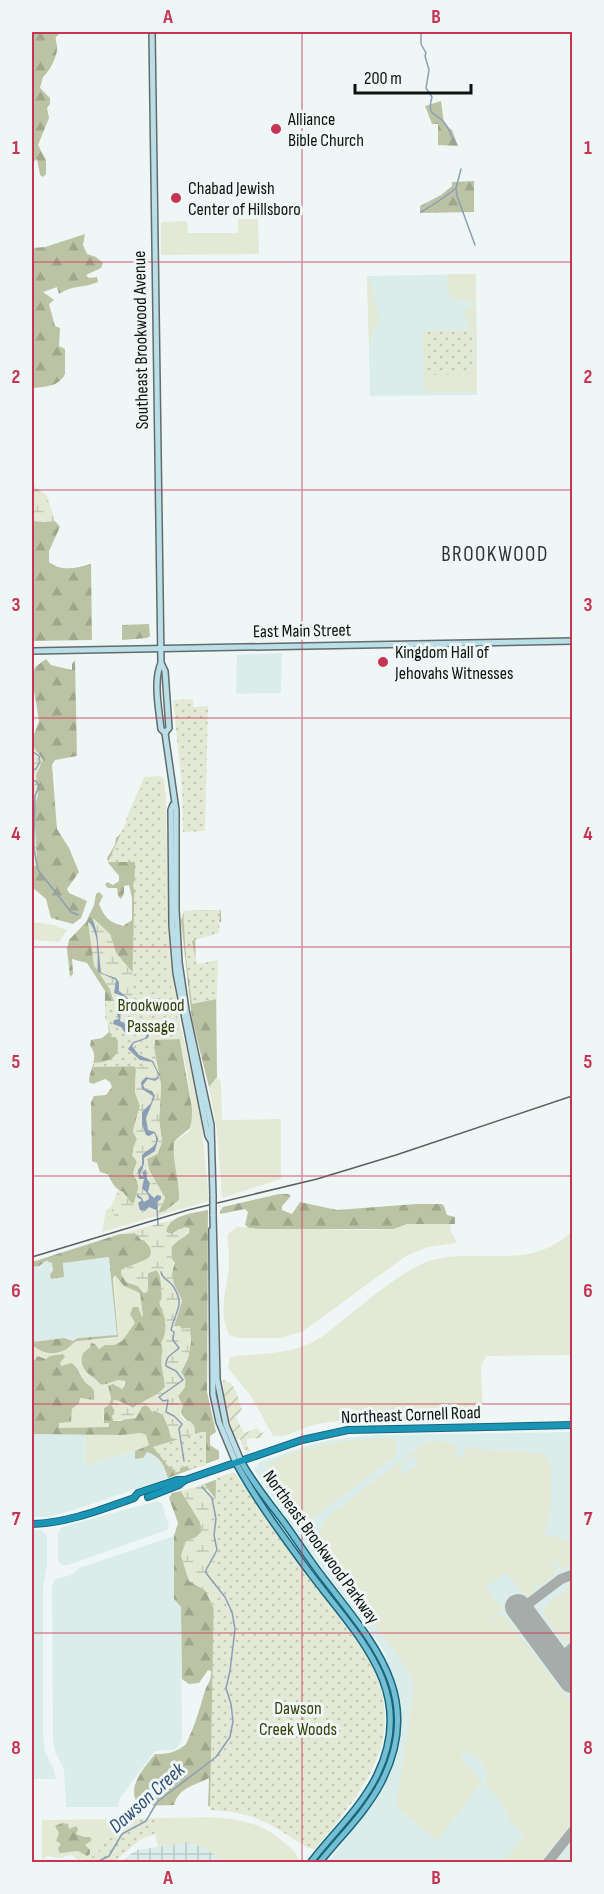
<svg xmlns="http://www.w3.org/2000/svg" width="604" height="1894" font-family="'Sofia Sans Condensed',sans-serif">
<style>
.built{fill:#dbedea}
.industrial{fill:url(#industrial-grid)}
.grass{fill:#e4e9d5}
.forest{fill:url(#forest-firs)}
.wetland{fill:url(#wetland-marsh)}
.park{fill:url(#park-dots)}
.garden{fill:url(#garden-furrows)}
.water{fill:#8b9eb7}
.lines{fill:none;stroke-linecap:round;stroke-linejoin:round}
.stream{stroke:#8b9eb7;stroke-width:1.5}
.taxiway{stroke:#a5acaa;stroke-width:10}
.runway{stroke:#a5acaa;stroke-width:26}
.secondary-casing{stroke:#646b6a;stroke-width:8}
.primary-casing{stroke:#16677c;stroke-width:8}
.highway-casing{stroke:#16677c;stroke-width:8}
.secondary{stroke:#bbdfe9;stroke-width:5}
.primary{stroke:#76bfd3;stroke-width:5}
.highway{stroke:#1b95b6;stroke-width:6}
.tram{stroke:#5b605f;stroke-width:1.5}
.secondary-bridge-casing{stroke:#646b6a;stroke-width:8;stroke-linecap:butt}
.secondary-bridge{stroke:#bbdfe9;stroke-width:5}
.grid{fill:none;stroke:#c53553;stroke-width:1.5;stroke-opacity:0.55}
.poi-dot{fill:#c53553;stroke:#eff7f6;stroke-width:2}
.labels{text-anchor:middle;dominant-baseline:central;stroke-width:6;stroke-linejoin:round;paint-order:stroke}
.poi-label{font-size:18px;fill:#0e1110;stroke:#eff7f6;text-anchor:start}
.street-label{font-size:18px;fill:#0e1110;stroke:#eff7f6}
.park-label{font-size:18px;fill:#363e09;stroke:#eff7f6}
.water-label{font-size:20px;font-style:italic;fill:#2f4b71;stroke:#eff7f6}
.quarter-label{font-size:21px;letter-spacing:1.5px;fill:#2d3332;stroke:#eff7f6}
.neatline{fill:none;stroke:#c53553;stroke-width:2}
.grid-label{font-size:20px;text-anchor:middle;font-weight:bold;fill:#c53553}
</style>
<defs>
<pattern id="industrial-grid" width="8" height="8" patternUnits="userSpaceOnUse" patternTransform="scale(1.5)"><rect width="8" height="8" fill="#dbedea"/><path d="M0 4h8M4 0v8" fill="none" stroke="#bbcac8"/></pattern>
<pattern id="forest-firs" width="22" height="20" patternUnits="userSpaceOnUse" patternTransform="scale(1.5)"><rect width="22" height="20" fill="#bcc3a4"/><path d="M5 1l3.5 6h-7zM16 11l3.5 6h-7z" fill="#a0a68c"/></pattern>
<pattern id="wetland-marsh" width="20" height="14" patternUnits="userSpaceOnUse" patternTransform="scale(1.5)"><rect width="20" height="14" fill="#e4e9d5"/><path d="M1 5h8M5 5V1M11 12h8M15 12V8" fill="none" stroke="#c2c7b6"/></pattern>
<pattern id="park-dots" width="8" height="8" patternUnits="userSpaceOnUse" patternTransform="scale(1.5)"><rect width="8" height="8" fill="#e4e9d5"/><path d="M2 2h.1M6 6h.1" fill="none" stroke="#c2c7b6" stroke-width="1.8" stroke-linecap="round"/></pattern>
<pattern id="garden-furrows" width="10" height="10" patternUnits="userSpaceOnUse" patternTransform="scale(1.5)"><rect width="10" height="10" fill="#e4e9d5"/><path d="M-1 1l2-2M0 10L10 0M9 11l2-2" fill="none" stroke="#c2c7b6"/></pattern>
</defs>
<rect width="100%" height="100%" fill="#eff7f6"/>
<g class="built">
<path d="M476,274l1,121 -107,1 -3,-120z"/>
<path d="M282,653l-1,40 -45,1 1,-39z"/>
<path d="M110,1257l7,79 -39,2 -5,3 -9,-3 -32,4v-75l17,-6 3,3 1,4 -3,7 1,4 13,-2 -1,-14z"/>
<path d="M572,1432v430h-244l50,-65 13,-24 7,-21 3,-19 -3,-41 -13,-38 -6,-11 -68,-90 -57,-83 5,-8 53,-18 24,-5 39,-4z"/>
<path d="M32,1434h53l1,33 12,-6 37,-10v5l4,3 4,-1 4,-6 10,3 7,8 4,15 -91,31 -29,8h-16z"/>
<path d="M157,1501l5,3 7,22 -2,4 -99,35h-5l-5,-3v-29l4,-6z"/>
<path d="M32,1530h10l5,7v28l-4,22v149l2,16 8,15 3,12h-24z"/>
<path d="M174,1536v63l7,8 1,134 -7,9 -20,1 -35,47 -2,9h-52l-2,-37 -9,-19 -2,-10 -1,-155 3,-7 16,-4 8,-7z"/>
</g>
<path class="industrial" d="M188,1842l17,6 20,14h-102l6,-7 8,-5z"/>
<g class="grass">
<path d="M238,219h20l1,35 -98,1v-33l26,-1 1,12h50z"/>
<path d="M447,274h29v29l-26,-6v-4h-2z"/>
<path d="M367,276c7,12 8,29 13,44l-8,10 -1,14h-2z"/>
<path d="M476,305l1,87h-53l-1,-61h3l1,44 46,-1 1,-42 -5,-4 -5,-18z"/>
<path d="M160,776l4,3 2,18 2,122 2,39 11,70 19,80 9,93 -107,31 4,-22 5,-3 7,-16h3l-10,-170 48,192 6,-2 14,-11c1,-20 -7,-38 -5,-58l15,-11 3,-23 -5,-36 -15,-68 -40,-118 2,-4 4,-2 -11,-62 -1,1 18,-42z"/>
<path d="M32,922l22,3 13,5 -8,12 -27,-2z"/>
<path d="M217,1077l4,5 1,38 59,-1v60l-59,19 -5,-67 -8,-44z"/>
<path d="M407,1224h44l-1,5 7,14 -29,4 -22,9 -104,76 -22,6h-41l-10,-3c-13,-28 1,-50 0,-77 0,-8 -2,-16 -1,-24l9,-7 122,3 35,-1z"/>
<path d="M572,1232v123l-86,1 -5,11 2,46 -4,5c-56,6 -110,-5 -166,7 -13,3 -25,13 -40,11l-22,-40 -23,-28 2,-11c26,-4 56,-2 81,-14 9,-4 18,-12 26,-18 24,-19 67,-57 95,-65 51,-13 94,12 140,-28z"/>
<path d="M114,1275h3l6,9 17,9 3,25 -12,-1 4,6 -13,18 -8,4h-9l-6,4 -9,-2 -6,4c-7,20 5,19 14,32l25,-3 2,5 -4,4 -5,-4 -9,3 4,5 -2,12 -5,3 -1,13 6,2v4l-50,1 -1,-4 1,-1 12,-1 1,-13 7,-6 1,-6 13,3 -16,-34 -4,-2 -12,2 -1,-3 4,-4 -2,-5 -16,5 -8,-2 -5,3 -1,-15c5,2 11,6 17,8 12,2 17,-8 26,-11 14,-4 30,-1 43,-5z"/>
<path d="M141,1433l5,2 3,10 -17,7 -34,9 -12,6 -1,-33 36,1z"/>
<path d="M389,1437l7,4 1,11 -2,4 -73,55 -20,18 -5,-2 -33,-47 3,-15c36,-21 81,-25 122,-28z"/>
<path d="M434,1441l19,2 4,7 -3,3 6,6 7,-5 -4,-6 81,6 7,11v47l-7,22 28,8v20l-10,8 -7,-9 -6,4 2,2 4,-2 2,5 -3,2 -1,5 -12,9 -8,-3 2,7 -5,5h-6l-18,-23 -20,15 15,21 -1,5 -9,4 1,3 9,-5 5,3 66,87v117l-32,40h-36l21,-27 -15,-13 -5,-15 -19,-23v-5l2,-3 -4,-12 -16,-13 -6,1v8l20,22 -45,58 -39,-32 -1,-10 16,-101v-15l-6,-14 -88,-118 -1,-10 2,-11 8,-12 74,-57 2,3 -5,6 5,6 15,-12 -4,-7 -7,4 -2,-3 17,-12z"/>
<path d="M567,1587l5,1v51l-6,3c-7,-7 -17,-15 -20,-24 -1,-4 -2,-7 -3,-10l12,-11 8,-2z"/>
<path d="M157,1818c44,0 94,-8 129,26 6,5 12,10 13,18h-74l-20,-14 -17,-6 -30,5 -4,-19z"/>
<path d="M113,1819l3,17 -2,7 -26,18 -7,-2 -2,2 -7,-6 -13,3 -12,-2 -5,4v-40z"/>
</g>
<g class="forest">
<path d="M32,32h29l-5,5c-1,3 1,7 1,10 1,9 -8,25 -14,30l-3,11 10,10v6l-3,4 2,10 -11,27 8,15v14l-3,3 -3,-2 -3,-16 -5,4z"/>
<path d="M441,101l3,23 8,6 6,16 -20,-1v-21h-6l-7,-18z"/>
<path d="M474,181v31l-54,1v-7l21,-11 11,-9v-4z"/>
<path d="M85,234l-2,11 4,9 9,3 7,6 -2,5 -15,7 3,3 8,-1 1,5c-13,6 -27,3 -39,12l-2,-7 -14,5 11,8 -5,4 6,22 5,2 -1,18 6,3v25c-6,13 -21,13 -33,14v-140l13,-1z"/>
<path d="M32,509l2,12 13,1 8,-1 5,6 -11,24v11c12,10 28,6 42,2l1,76 -60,1z"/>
<path d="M149,624l1,12 -3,2 -25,2v-15z"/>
<path d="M46,659l5,6 21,5v-6l3,-4 2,96 -22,4 -3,5 5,64 12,19 10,24 -12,17 2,4 18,8 -6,17 -8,6 -22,-6 -5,-19 -14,-12v-21h5l-3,-57 4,-15 -2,-19 6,-15 -10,-15v-5l7,-19 -7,-42 3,-12z"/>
<path d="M127,818l7,2 4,60 -4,2 -1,4 35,87 24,135c0,26 -3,18 -18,34 -2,20 6,38 5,58l-14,11 -7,2 7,-15 -16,-28 -2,-11 10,-5 5,-12 -3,-22 2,-35 -7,-37 3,-21 -15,-43 -26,-31 -6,-19 -16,31 16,24 26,80 -1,23 5,14 -7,24 4,9 -4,9 4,16c-9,13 2,13 1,24 0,5 -3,10 -4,15h-3l-8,-11c-9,-3 -11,-10 -15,-18l-8,-2 -3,-9 -5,-2 -1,-59 3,-6 12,-1 6,-8 -2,-5 -5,-3 -12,5 -4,-2c0,-12 11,-25 1,-36l1,-6 11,-2 7,-6 -4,-31v-10l-18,-28 -15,-4 1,15 -3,3 -3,-28 2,-9 17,-18 8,-17 2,-11 3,-2 4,4 -4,8c5,13 10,18 24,22l9,-6v-22l-3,-13 -5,1v7l-3,6 -3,-3 -1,-8h-9l-3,-3 2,-3 6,3 6,-4v-5l-10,-12 -2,-6 8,-13 1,-7 10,-9 3,-5 -3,-5z"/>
<path d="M221,910v12h-26l1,57 20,3 1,95 -8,10 -17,-68 -11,-98 3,-10z"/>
<path d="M279,1194h9l3,2 -9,10v4l10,4 8,-12 37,8 79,-6h26l2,2 3,9 8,2v7h-48l-13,5h-133l-12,-1 -4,-3 3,-13 -3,-3 -25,5v-3l3,-4z"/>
<path d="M208,1210l-1,182 9,40 -6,4v9l9,6v8l-51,19c-4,-13 -7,-21 -21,-26l-4,6 -8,1v-8l14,-6 -3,-10 -5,-2 -20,2 -89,-1v-76l3,2 2,-4 9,3 4,-3 13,-2 2,3 -5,6 1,3 10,-3c9,5 7,9 12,16 6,10 13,5 11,21l-14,-2 -1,5 -7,6 -1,13 -12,1v5l50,-1v-4h-5v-15l5,-3 2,-7 -3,-12 5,-2 9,5 3,-4v-4c-9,-2 -11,1 -19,3 -7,2 -8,-3 -12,-6 -10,-7 -15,-13 -11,-25l7,-6 1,-4 4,1 4,5 6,-4h9l8,-4 13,-18 -5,-9 3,-7h5l4,10 1,-1 -3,-23 -16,-7 -9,-11 -2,4 5,58 -40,4c-7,2 -7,6 -13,9 -15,6 -22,3 -33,-5v-3l32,-4 9,3 5,-3 39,-3 -8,-78 -46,6 1,14 -13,2 -1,-4 3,-5 -1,-7 -6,-2 -7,5 -7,1v-5l88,-28 15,-1c28,20 17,28 -11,35l2,14 12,4 6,7 4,-3v-17l9,-3c5,8 7,26 3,35 13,23 -1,39 2,63 1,7 3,12 3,19 -8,10 -22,13 -32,21l-9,-5 -9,6 -2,12h8l24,-16 18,10 10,23 6,1 16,-4 -1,-9c-15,-12 -13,-11 -16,-30l7,-9 -4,-15 7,-14 3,-17 -2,-13 -7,1 -8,-3 8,-25c-7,-17 -14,-21 -7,-38 -14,-16 3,-21 14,-30v-5l-9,1 -9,5 -5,-2c2,-17 28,-19 42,-22z"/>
<path d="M229,1475l19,334 -40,-3 1,-28c-15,8 -30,9 -35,27l-34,1c-16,-17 4,-38 15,-52 11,0 22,-1 31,-10 8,-16 13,-33 18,-50 2,-9 8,-13 7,-23l-3,-1 -9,13 -10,1 -7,-5 -1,-72 -7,-8v-63l4,-13 -9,-25 3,-5 9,-2 19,31 2,9 -21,24 8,26 16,9 13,26 -1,-115 -13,-17z"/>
<path d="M62,1823l6,1 1,5 7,-3 2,3 -2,5 8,3h6l2,3 -7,5 5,5v4l-3,2 -9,-5 -18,2 -2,-5 3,-4 -5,-3 3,-8 -4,-7z"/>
</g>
<g class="wetland">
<path d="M32,477l3,10 12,9 8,25 -8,1 -13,-1 -2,-12z"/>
<path d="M32,745l11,15 -7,15 2,19 -4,15 3,57h-5z"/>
<path d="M94,919l16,15 6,19 26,31 15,43 -3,21 7,37 -2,35 3,22 -5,12 -10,5 2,11 16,28 -7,15 -6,-3 -10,3 -11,-4 -11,9h-5l-4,-11 7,-16 5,1 8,11h3c1,-5 4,-10 4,-16 0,-12 -9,-8 -1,-25l-5,-7 5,-16 -4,-7 7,-26 -5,-14 1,-23 -26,-80 -16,-24 -6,-42z"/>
<path d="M175,1219l-7,5 -2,8 5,2 14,-7 5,2c-5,14 -21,8 -18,25 1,7 -3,3 3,8 -7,18 -1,21 7,39l-8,25h6l2,3 8,-1 1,13 -3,17 -7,14c8,10 4,15 -3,24l5,10 -3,8 5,7h5l4,5 1,5 -11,37 -4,-2 -1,-27 -8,-1 -4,-16 -4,-7 -7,-5 -4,2 -4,-6 -5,-1 -7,13 -23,3 -1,-5 4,-4 -5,-7 2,-5c8,-1 12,6 20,8 10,-8 24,-11 32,-21 0,-7 -2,-13 -3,-20 -1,-8 2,-16 -1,-24 9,-17 4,-25 -2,-41l3,-3 -2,-24 -4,-5 -8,3v17l-2,3 -8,-7 -12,-4 -5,-8v-4l28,-12 3,-7 -5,-10 -6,-1 -6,-7 -15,1z"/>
<path d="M204,1484l13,17 1,115 -13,-26 -16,-9 -8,-26 5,-14 13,-5 3,-5 -2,-9 -19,-31z"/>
</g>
<g class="park">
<path d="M470,330l2,3 1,41 -46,1 -1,-44z"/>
<path d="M193,699v8l15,-1 -3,125 -22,1 -1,-44 -9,-88z"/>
<path d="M146,778h17l3,159 4,44 11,58 -29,1v26l-59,1v-4c18,-1 30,-7 23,-26h-5l-4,-17h-2v-19h27l3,-139h-27z"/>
<path d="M220,910l-1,23 -27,8 5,23 21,-4 -1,39 -25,5 -6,-46 -3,-47z"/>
<path d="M201,1432h5v34l-17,3 -1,-3 -8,2v3l-4,2 -1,-3 -7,-4 -15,-19z"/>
<path d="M234,1472l131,181c48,83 1,133 -50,196l-7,-1c-38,-24 -51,-36 -98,-38l6,-332z"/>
<path d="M161,1818l-6,16 -14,5 -27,23h-32c25,-10 22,-23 36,-43z"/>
</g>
<path class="garden" d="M223,1380c13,2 15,19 19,30l-6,7 8,16 14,-5 3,5 3,-1 -3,6 -14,1v7l4,5 -3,1 -5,-4 -3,-9h-5l-11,-36z"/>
<path class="water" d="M93,920l4,13 4,40 15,5 3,4v9l8,6 1,2 -7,12 -1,10c8,5 18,8 27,3l5,3 -4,11 -14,5 -2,3 7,9 14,6 7,15 -5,5 -7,-2 -5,6 2,4 7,2 3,5 -9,22 2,12 7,2 3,7 -3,12 -11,7v6l-4,10 3,3v-5l3,-3 1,10 3,4 -2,9 6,6 3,-3 4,1v3l-4,3 1,5 -2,3 -7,-3 -4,4 -5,-1 -2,-7 4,-3 -5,-3v-3l5,4 2,4 5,-3 -1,-5 -6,-6 2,-9h-5l-1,-9 4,-5v-10c7,-7 19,-9 12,-22l-5,3 -3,-1 -4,-11v-12l9,-9 2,-7 -11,-7 -1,-7 5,-5 8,2 5,-3 -7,-14 -12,-2 -12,-11 5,-7 12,-4 6,-9 -3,-3 -9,3 -5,-1 -9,5 -4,-6 -8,-3 1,-4 5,-1 -3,-8 6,-6 3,-8 -11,-4 2,-13 -18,-8c-1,-17 2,-37 -9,-50z"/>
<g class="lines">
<g class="stream">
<path d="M421,32v12l5,9 -1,3 4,14 -3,18 6,9c-6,22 5,14 14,28 4,5 6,13 9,19"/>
<path d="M461,169l-5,19 1,8 18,49"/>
<path d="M421,212c12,-7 23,-14 34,-23"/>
<path d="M32,751l7,5 1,6 -4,7 -4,1"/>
<path d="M32,781h4l3,5 -4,10 -1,39v14l4,21 33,42 7,3"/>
<path d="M157,1209l1,16"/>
<path d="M161,1272c2,8 7,7 12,14 13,20 2,24 -2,44l3,2 -1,8 6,8c-6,6 -14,8 -13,18l10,5 7,9 -24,17 4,4 5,-1 -2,12 8,4 8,8 -3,5 5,32"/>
<path d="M97,1862l12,-6 13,-22 24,-13 11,-19 59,-45 14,-20 3,-16 -2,-17 -5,-16 4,-17 5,-42 -3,-17 -7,-15 -19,-24v-3l11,-20 -3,-15 2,-16 -4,-21 -10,-11"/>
</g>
<g class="taxiway">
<path d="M520,1610l41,-31 11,-4"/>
<path d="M564,1669l-2,-6 1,-7 9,-8"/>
<path d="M548,1862l24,-30"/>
</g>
<path class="runway" d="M518,1607l54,73"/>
<g class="secondary-casing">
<g id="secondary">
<path d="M152,32l9,631 4,8 4,57 -4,5"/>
<path d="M32,651l540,-10"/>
<path d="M161,663c-8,18 -2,47 0,66l4,4 11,77v100l3,52 7,48 25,115 2,71"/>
<path d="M173,805l-2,5 1,115 4,48 32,163 3,5"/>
<path d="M213,1215l4,164 9,46 15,36"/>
<path d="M212,1230l1,164 6,28 17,41"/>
</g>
</g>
<g class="primary-casing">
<g id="primary">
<path d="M241,1461c12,22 27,40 42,60 14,19 27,40 42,59 49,64 100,118 56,203 -15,29 -41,54 -61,79"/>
<path d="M236,1463c20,37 46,72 71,106 47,64 112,120 70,206 -16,33 -45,59 -66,87"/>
</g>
</g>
<g class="highway-casing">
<g id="highway">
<path d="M148,1497l31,-12 6,-5 117,-40 46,-10 224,-5"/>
<path d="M32,1524c35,-1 68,-14 102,-26l4,-5 39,-13h8"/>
</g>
</g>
<use href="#secondary" class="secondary"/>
<use href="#primary" class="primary"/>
<use href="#highway" class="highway"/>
<path class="tram" d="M32,1257l156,-47 129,-31 79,-24 176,-59"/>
<g class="secondary-bridge-casing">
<path id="secondary-bridge" d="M213,1215v-19"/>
</g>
<use href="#secondary-bridge" class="secondary-bridge"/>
</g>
<path class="grid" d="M302,32v1830M32,262h540M32,490h540M32,718h540M32,947h540M32,1176h540M32,1404h540M32,1633h540"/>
<g class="poi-dot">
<circle cx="276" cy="129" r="6"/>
<circle cx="176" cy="198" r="6"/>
<circle cx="383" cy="662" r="6"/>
</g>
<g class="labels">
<g class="poi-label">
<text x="288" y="119">Alliance<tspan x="288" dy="21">Bible Church</tspan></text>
<text x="188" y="188">Chabad Jewish<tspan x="188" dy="21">Center of Hillsboro</tspan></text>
<text x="395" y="652">Kingdom Hall of<tspan x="395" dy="21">Jehovahs Witnesses</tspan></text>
</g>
<g class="street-label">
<text transform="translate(141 340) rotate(-91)">Southeast Brookwood Avenue</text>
<text transform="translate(302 631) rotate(-1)">East Main Street</text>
<text transform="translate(411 1415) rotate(-2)">Northeast Cornell Road</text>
<text transform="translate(321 1547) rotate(54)">Northeast Brookwood Parkway</text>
</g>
<g class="park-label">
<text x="151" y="1005">Brookwood<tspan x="151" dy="21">Passage</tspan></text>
<text x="298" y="1708">Dawson<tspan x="298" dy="21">Creek Woods</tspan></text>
</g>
<g class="water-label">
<text transform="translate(147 1798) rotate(-42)">Dawson Creek</text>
</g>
<g class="quarter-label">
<text x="495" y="554">BROOKWOOD</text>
</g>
</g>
<rect width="604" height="1894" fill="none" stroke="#eff7f6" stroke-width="66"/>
<path d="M355 84v9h116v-9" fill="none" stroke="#0e1110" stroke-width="3"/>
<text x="364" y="84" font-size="18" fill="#0e1110" stroke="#eff7f6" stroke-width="4.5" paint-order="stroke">200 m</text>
<rect x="33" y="33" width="538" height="1828" class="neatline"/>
<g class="grid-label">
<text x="168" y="23">A</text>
<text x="436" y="23">B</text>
<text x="16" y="154">1</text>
<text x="588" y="154">1</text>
<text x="16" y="383">2</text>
<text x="588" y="383">2</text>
<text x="16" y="611">3</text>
<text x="588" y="611">3</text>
<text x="16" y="840">4</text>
<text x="588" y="840">4</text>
<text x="16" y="1068">5</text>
<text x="588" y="1068">5</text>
<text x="16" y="1297">6</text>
<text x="588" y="1297">6</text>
<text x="16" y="1525">7</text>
<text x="588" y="1525">7</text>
<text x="16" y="1754">8</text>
<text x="588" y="1754">8</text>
<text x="168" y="1884">A</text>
<text x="436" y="1884">B</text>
</g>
</svg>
